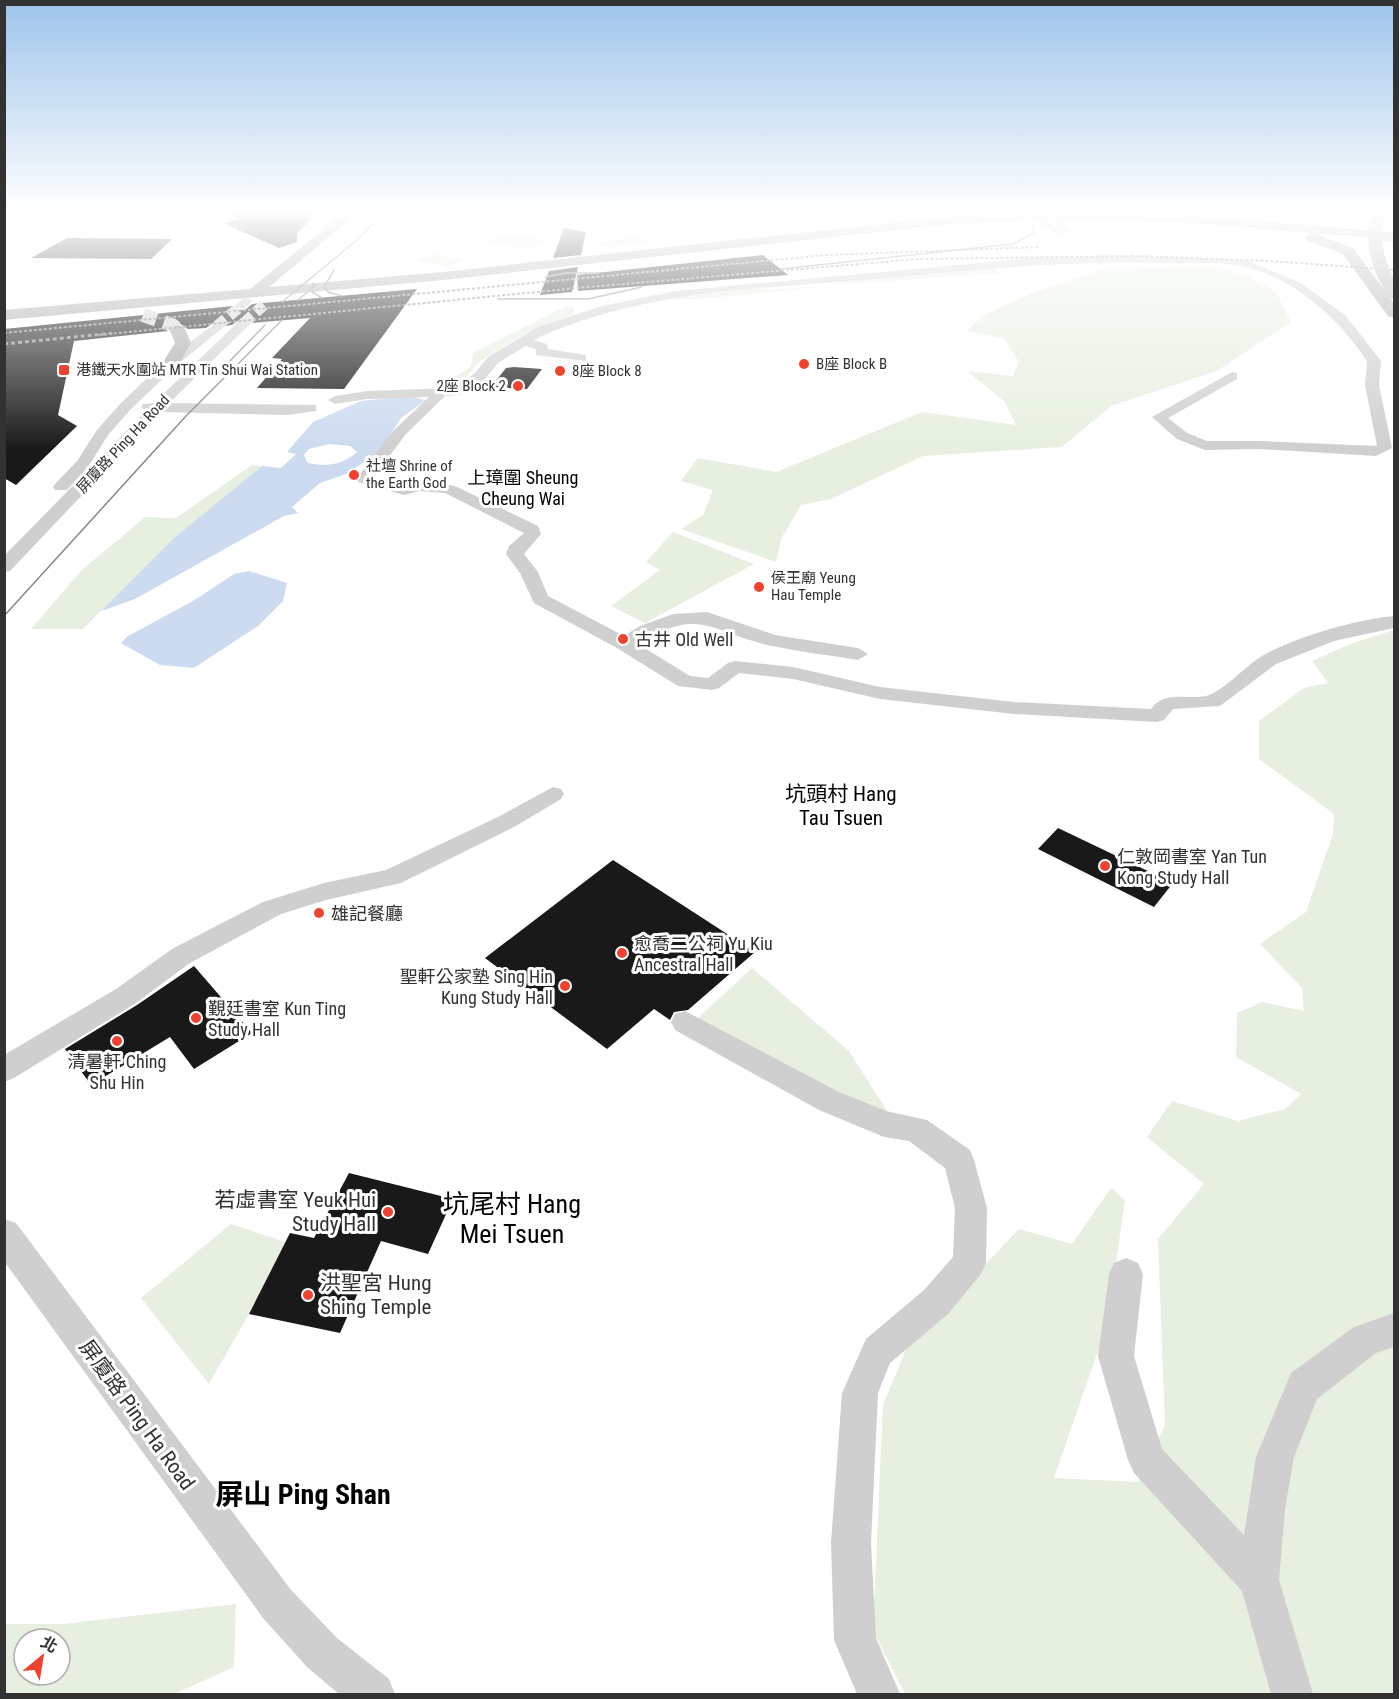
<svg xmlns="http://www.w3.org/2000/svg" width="1399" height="1699" font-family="'Roboto Condensed','Noto Sans TC',sans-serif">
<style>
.green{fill:#e6efe0;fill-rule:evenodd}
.water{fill:#ccdbef;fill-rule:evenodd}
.building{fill:#191919}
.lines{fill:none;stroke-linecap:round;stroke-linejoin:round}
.minor-tunnel{stroke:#d6d6d6;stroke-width:11;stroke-dasharray:11 5;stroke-linecap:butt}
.major-tunnel{stroke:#d6d6d6;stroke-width:14;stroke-dasharray:14 8;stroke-linecap:butt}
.minor{fill:#cfcfcf;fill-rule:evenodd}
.major{fill:#aaa;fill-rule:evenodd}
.tram{stroke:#878787;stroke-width:1.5}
.rail-far1{stroke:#878787;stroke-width:2;stroke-dasharray:3 2;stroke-linecap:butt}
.rail{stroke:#878787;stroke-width:3;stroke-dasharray:4 3;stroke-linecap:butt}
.major-bridge{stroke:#aaa;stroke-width:14}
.poi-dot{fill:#ef432f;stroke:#fff;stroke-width:2}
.labels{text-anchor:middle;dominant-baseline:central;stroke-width:6;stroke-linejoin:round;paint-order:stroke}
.far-poi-label{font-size:15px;fill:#323232;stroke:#fff;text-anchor:start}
.far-street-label{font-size:15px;fill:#323232;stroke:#fff}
.far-quarter-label{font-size:18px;fill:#000;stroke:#fff}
.poi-label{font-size:18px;fill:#323232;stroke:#fff;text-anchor:start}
.quarter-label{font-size:21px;fill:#000;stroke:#fff}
.near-poi-label{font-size:21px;fill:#323232;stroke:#fff;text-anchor:end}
.near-street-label{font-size:21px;fill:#323232;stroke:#fff}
.near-quarter-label{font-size:26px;fill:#000;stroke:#fff}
.near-district-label{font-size:28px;font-weight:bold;fill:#000;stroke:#fff}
</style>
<rect width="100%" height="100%" fill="#fff"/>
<g class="green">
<path d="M743,212h62l15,7 -47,8z"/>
<path d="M1199,212h158l-5,14z"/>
<path d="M507,234l41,7 -20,8 -41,-8z"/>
<path d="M638,236l10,6 -42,6 -10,-6z"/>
<path d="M433,254l32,6 -17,7 -32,-7z"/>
<path d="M986,265l15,8 -140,10 -40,-1z"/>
<path d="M1215,267l30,8 31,17 15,30 -74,49 -106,35 -49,41 -139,9 -92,43 -30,6 -19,32 -6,25 -95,-33 22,-14 10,-25 -32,-9 17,-23 78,14 146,-60 94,13 -11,-23 -38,-31 46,5 6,-14 -16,-24 -37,-7 17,-15 41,-20 78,-27z"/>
<path d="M828,286l-137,14 -25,-1 89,-11 13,2z"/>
<path d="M567,306l7,3v5l-44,17 -50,30 -21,25 -27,5 39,-24 2,-14z"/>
<path d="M252,465l10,1 -87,71 -92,92h-52l51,-59 63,-53 31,1z"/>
<path d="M673,532l81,32 -109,59 -34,-17 49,-36 -14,-8z"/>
<path d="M1394,630v1064h-489l-32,-63 10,-226 24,-58 112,-118 53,15 39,-56 14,12 -18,125 -53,153 84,4 27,-57 -7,-186 46,-55 -57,-47 25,-36 66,20 47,-12 16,-15 -65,-37 1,-44 25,-11 42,9 -2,-23 -42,-44 46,-32 27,-78 1,-20 -75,-55v-38l45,-33 24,-5 -16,-22 38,-17z"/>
<path d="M752,968l97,83 38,60 -5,5 -186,-96z"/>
<path d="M231,1224l54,18 -36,72 -40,70 -68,-86z"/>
<path d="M236,1604l-2,63 -60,27h-169v-70h58zM24,1639h36v36h-36z"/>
</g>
<g class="water">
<path d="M407,396l19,4 -25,18 -22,34 -33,22 -26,9 -28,24 6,6 -14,3 -149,83 -34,12 74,-74 87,-71 19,2 15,-14 -9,-2 26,-30 48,-21zM329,444l21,2 7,6c-14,13 -31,15 -49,11l-4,-8 5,-6z"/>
<path d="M249,571l38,12 -4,18 -25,25 -64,42 -34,-3 -39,-22 7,-7 65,-35 41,-27z"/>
</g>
<g class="building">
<path d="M224,212h95l-22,21v9l-18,6 -56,-25 17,-4z"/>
<path d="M564,228l22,4 -5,23 -28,3z"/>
<path d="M67,238l105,1 -21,20 -120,-1z"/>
<path d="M763,255l25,20 -210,16 -1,-16z"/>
<path d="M578,267l-6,25 -32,3 9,-24z"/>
<path d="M417,289l-73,100 -87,-1 25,-29 -10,-1 38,-40 -60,5v-4l-7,-2 -11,8 -7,1 -8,-6 -11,8 -18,1 -9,-6 -10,5 -1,3 -94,10 -16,74 19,11 -61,59 -12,-7v-149l229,-23 4,4h8l7,-6z"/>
<path d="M514,367l28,2 -15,20 -36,-2 15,-19z"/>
<path d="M1058,828l115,55 -19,24 -116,-58z"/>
<path d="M613,860l142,92 -67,58 -14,2 -4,8 -16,-11 -47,40 -122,-91z"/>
<path d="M194,966l58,67 -58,36 -24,-32 -79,48 -26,-36 72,-44z"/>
<path d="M349,1173l104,26 -25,55 -47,-13 -41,92 -91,-19 41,-81 24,5z"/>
</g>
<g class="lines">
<g class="minor-tunnel">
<path d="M244,323l22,-20"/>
<path d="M217,326l24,-20"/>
</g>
<path class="major-tunnel" d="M143,315l29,10 6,5"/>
<g class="minor">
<path d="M1044,219l12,8v-7h6l9,10c-11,8 -23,1 -32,-8z"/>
<path d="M1382,236l12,2v6l-16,-3 -1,-2z"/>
<path d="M1136,256l112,5 53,22 45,33 35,45 -2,24 13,63 -16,8 -115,-7 -56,1 -28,-11 -25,-22 80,-45 5,1v6l-69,39 19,15 20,8h54l116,5 -12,-61 2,-24c-27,-41 -72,-83 -122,-94 -25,-6 -52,-3 -77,-4 -94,-3 -187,6 -280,15 -101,9 -207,10 -304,42 -17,6 -34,11 -50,20l13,4 1,5 38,6v6l-50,-6v-6l-11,-3 -27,17 -13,16 -25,16 -15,1 -40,39 -31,42 30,8 16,-4 35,5 83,40 3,8 -17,20 14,18 10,24 76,40 16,-10 33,-12 34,-2 68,23 83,13 10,6 -10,6c-29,-5 -58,-8 -86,-14 -61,-13 -71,-41 -134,-2l52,32 18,2 20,-15 7,-2 58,6 87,20 134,15 137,7c14,-19 35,-9 55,-13 17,-4 40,-31 56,-40 36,-20 92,-36 132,-40v12l-60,13 -58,23 -56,42 -47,3 -9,11 -7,2 -143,-8 -134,-15 -87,-20 -54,-6 -20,15 -7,2 -34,-4 -61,-38 -83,-45 -14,-30 -14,-19 3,-8 15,-13 -79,-40 -25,-2 -16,4 -46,-13 -2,-3 38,-49 35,-33 -62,2 -32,5 -7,-4 7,-4 32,-5 85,-3 23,-15 13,-16 50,-30 64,-21 73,-15 356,-33z"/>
<path d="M243,298l10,2 -8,8h-8l-2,-2z"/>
<path d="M244,319l4,1v6l-79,77 147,2v6l-29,4 -126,-3 -151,159 -6,1v-16l142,-145 -5,-4 2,-3 11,-1 86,-83z"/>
<path d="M217,322l6,4 -2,3 -44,36 -47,45 -22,25 -20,32 -21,23h-12l-2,-3 2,-3 22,-23 20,-31 23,-26 47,-45z"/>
<path d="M553,787l8,2 3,5 -3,5 -47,28 -113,56 -75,17 -45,14 -91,49 -54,40 -122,75 -10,4v-27l112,-66 56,-40 91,-47 61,-19 62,-13 112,-53z"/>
<path d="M685,1011l154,81 47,19 41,9 43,30 4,10 13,48 -1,55 -5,11 -33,40 -58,49 -12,30 -7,150 5,95 24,56h-43l-23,-54 -3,-97 11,-150 24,-54 58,-49 29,-33 2,-49 -10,-40 -36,-27 -25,-4 -65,-27 -144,-80 -4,-8 4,-8z"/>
<path d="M4,1219l12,4 275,367 46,48 52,41 6,15h-56l-32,-27 -44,-49 -259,-357z"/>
<path d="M1126,1258l12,5 5,11 -9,82 28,93 82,86 12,-78 35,-84 63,-46 40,-14v34l-18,6 -59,46 -23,58 -9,52 -6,71 34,114h-42l-29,-103 -108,-118 -6,-13 -30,-104 11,-82 5,-11z"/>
</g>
<g class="major">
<path d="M345,212h14l-90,75 174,-15 519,-57 102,-3 115,2 215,18v8l-81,-7 40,15 41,55v15l-6,-2 -45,-62 -36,-14 -2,-3 7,-4 -133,-11 -107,-2 -110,3 -519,57 -439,40v-10l246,-21z"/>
<path d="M178,325l6,2 7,16 -13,23 -6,1 -9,-5 12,-19 -5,-13z"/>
</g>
<g class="tram">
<path d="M781,269l232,-25 20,-11v-6l-8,-15"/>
<path d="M334,270l-10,17 4,5 14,4"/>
<path d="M545,277l21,-4h32"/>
<path d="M313,283l-1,9 10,6"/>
<path d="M498,299h90l54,-12"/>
<path d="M298,300l19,-16"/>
<path d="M282,302l75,-62 27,-28"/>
<path d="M227,364l38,-39"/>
<path d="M4,616l182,-200 96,-96"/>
</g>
<g class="rail-far1">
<path d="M4,333l823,-78 212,-8"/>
<path d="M99,335l478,-47 340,-29 220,-3 133,5 124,9"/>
</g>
<path class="rail" d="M4,344l110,-11"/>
<path class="major-bridge" d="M1378,212c-7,30 -1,54 16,80"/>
</g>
<linearGradient id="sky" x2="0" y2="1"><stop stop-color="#9dc4eb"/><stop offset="0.47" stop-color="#fff"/><stop offset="1" stop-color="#fff" stop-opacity="0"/></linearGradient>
<rect width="1399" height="450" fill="url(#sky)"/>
<g class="poi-dot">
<circle cx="804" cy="364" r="6"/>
<rect x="58" y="364" width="12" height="12" rx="3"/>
<circle cx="560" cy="371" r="6"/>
<circle cx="518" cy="386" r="6"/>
<circle cx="354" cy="475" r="6"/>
<circle cx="759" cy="587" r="6"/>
<circle cx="623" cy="639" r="6"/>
<circle cx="1105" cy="866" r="6"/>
<circle cx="319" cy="913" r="6"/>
<circle cx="622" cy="953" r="6"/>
<circle cx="565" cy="986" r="6"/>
<circle cx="196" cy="1018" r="6"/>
<circle cx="117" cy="1041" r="6"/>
<circle cx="388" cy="1212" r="6"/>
<circle cx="308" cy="1295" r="6"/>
</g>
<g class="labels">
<g class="far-poi-label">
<text x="816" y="364">B座 Block B</text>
<text x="76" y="370">港鐵天水圍站 MTR Tin Shui Wai Station</text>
<text x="572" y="371">8座 Block 8</text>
<text x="506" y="386" text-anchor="end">2座 Block 2</text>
<text x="366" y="466">社壇 Shrine of<tspan x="366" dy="17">the Earth God</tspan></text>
<text x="771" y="578">侯王廟 Yeung<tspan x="771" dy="17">Hau Temple</tspan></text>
</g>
<g class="far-street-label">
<text transform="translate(123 444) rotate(-47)">屏廈路 Ping Ha Road</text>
</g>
<g class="far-quarter-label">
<text x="523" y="477">上璋圍 Sheung<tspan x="523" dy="21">Cheung Wai</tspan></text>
</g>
<g class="poi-label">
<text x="635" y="639">古井 Old Well</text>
<text x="1117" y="856">仁敦岡書室 Yan Tun<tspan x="1117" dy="21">Kong Study Hall</tspan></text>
<text x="331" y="913">雄記餐廳</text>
<text x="634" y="943">愈喬二公祠 Yu Kiu<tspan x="634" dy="21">Ancestral Hall</tspan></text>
<text x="553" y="976" text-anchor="end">聖軒公家塾 Sing Hin<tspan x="553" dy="21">Kung Study Hall</tspan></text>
<text x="208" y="1008">覲廷書室 Kun Ting<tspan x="208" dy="21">Study Hall</tspan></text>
<text x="117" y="1061" text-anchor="middle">清暑軒 Ching<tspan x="117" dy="21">Shu Hin</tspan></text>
</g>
<g class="quarter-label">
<text x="841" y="794">坑頭村 Hang<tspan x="841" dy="24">Tau Tsuen</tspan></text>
</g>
<g class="near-poi-label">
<text x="376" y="1200">若虛書室 Yeuk Hui<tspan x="376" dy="24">Study Hall</tspan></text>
<text x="320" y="1283" text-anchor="start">洪聖宮 Hung<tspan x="320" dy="24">Shing Temple</tspan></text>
</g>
<g class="near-street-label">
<text transform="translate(137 1415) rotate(54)">屏廈路 Ping Ha Road</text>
</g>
<g class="near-quarter-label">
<text x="512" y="1204">坑尾村 Hang<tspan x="512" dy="30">Mei Tsuen</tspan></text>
</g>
<g class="near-district-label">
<text x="303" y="1494">屏山 Ping Shan</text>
</g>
</g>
<rect width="1399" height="1699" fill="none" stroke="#323232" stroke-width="12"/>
<g transform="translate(42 1657) rotate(30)"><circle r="28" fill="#ffffff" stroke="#adadad" stroke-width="1.5"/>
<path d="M0-4.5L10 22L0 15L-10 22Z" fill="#ef432f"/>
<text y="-9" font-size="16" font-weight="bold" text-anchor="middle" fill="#323232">北</text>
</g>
</svg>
